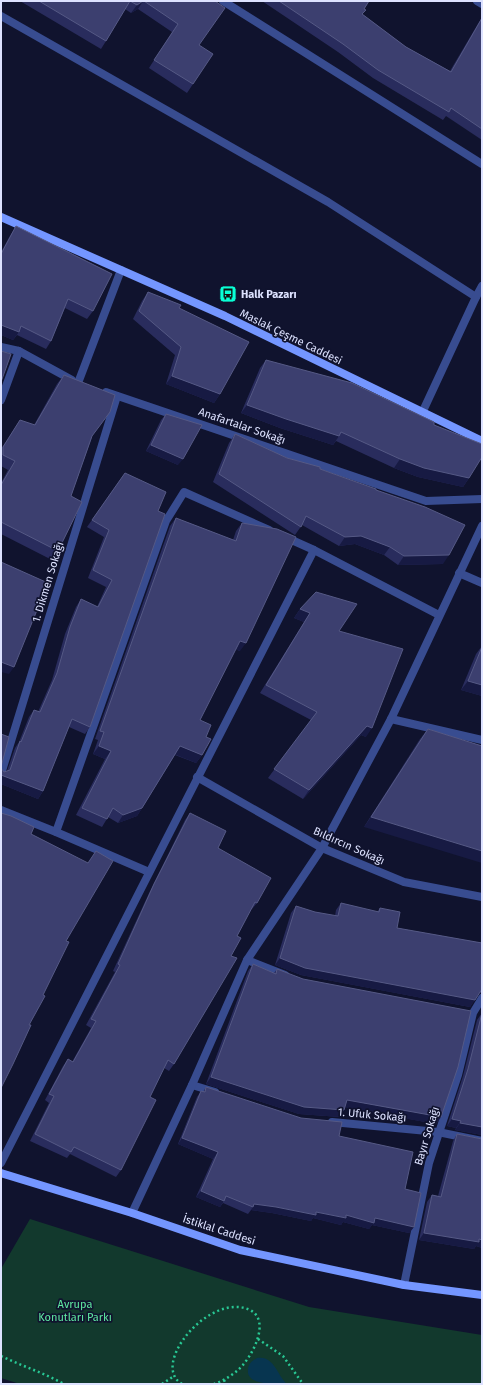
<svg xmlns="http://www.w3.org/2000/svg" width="483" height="1385" font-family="'Fira Sans',sans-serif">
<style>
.green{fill:#12392d}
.water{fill:#073550}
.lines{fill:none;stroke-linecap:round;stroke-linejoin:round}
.path{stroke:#28c894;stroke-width:2.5;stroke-dasharray:2 3;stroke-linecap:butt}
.street{stroke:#384c90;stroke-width:8}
.secondary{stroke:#7496ff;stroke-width:8}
.wall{fill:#292c5d}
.shaded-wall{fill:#171a43}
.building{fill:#3c3f6f;stroke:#555985}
.labels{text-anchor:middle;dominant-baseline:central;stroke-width:3.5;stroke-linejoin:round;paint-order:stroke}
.poi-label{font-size:11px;font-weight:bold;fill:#dde2ff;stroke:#10132e;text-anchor:start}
.street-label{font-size:11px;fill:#dde2ff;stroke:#10132e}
.park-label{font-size:11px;fill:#5fe9a2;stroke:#10132e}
</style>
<rect width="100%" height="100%" fill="#10132e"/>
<path class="green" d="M30,1219l279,88 173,28v49h-462l-19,-6v-109z"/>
<path class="water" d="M257,1358c17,-3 20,17 30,26 -13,0 -41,1 -39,-14 0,-6 4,-9 9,-12z"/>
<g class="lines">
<g class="path">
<path d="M258,1339l25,17 20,28"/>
<path d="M1,1356c21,10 43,17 63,28"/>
<path d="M224,1380l2,4"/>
<path d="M162,1384l12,-8"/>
<path d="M182,1384c-33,-19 28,-93 68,-74 22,11 1,49 -12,60 -7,6 -15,11 -24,14"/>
</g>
<g class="street">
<path d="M223,1l259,163"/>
<path d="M477,1l5,3"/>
<path d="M1,16l327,186 148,95"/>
<path d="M1,347l18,4 53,29"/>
<path d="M78,383l43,-113"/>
<path d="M106,392l320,109 56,-2"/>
<path d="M1,400l18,-49"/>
<path d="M422,413l54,-116 6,-11"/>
<path d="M285,537l29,13 125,65"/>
<path d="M459,573l23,10"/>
<path d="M391,719l91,21"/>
<path d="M1,774l116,-378"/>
<path d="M197,777l125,71 82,34 78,15"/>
<path d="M1,810l55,22 93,40"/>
<path d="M56,832l110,-311 18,-29 85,38"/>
<path d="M247,960l38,15"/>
<path d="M192,1085l23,7"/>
<path d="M332,1122l106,10 44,9"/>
<path d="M1,1163l313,-613"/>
<path d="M132,1213l60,-128 55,-125 75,-112 69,-129 91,-193"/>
<path d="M404,1285l25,-122 29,-88 15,-62 9,-15"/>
</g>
<g class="secondary">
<path d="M1,217l224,99 257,125"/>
<path d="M1,1173l131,40 108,37 164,35 78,10"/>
</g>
</g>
<g class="wall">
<path d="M20,1h195l-16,44 -6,39 -6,9 -38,-25 23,-36 -34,-23 -7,4 -6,-4 -19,32 -5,8z"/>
<path d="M262,1h107l-5,8 -2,5 44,33 44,24 32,-54v66l-1,2 1,1v54l-36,-24 -3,4 -70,-42 -35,-26z"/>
<path d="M16,226l77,85 -6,8 -22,-11 -14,33 -5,8 -29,-14 -4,5 -12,-5v-83l10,-18z"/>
<path d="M148,292l31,16 41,86 -6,9 -48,-19 9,-29 -42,-36 9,-18z"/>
<path d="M266,360l168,65 35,53 -6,9 -45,-10 -24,-9 -58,-27 -3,4 -53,-17 -39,-15 19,-45z"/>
<path d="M64,375l28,62 -21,59 -13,55 -6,9 -51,-26v-51l7,-13 -7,-4v-17l19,-29 14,5 23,-41z"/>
<path d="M166,414l12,51 -32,-14 15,-31z"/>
<path d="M235,434l52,24 33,11 56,21 67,74 -45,1 -14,-10 -29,-11 -16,2 -37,-21 -7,10 -82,-53 16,-39z"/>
<path d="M125,473l33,38 -68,216 -5,7 -16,-7 -26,64 -5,8 -37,-15v-16l3,4 3,-1 8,-23 4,-6 10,-25 5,-7 4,2 14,-32 13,-46 11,-27 5,-8 16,8 9,-20 -18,-9 16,-41 -17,-10z"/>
<path d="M176,518l57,22 3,-9 6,-8 -2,128 -5,-2 -35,71 6,17 -4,18 -6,8 -21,-8 -33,53 -5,8 -19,7 -10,-6 -6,10 -26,-12 29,-56 -12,-5 5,-14 -3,-1 75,-213z"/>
<path d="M300,609l39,22 27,106 -5,-2 -58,64 -35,-21 43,-58 -51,-27 44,-71 -10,-4z"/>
<path d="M482,646v50l-21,-6 15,-36z"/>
<path d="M428,729l54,17 -118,81 56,-88z"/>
<path d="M190,813l28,35 39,55 -5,6h-1l-14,27 -63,128 -5,7 -5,-3 -14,29 -29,73 -5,7 -46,-23 -3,4 -37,-17 19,-38 -4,-3 18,-34 5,-7 4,3 19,-34 -5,-3 29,-53 -2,-1 37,-80 35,-71z"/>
<path d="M341,903l36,9 3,-4 17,20 85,15v50h-3l-9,14 -169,-32 -26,-10 16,-52 5,-7 19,6 20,4 1,-6z"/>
<path d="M253,964l21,9 3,-4 164,148 -5,7 -91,-17 -1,3 -4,7 -41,-3 -93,-30 42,-113z"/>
<path d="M482,1013v122l-27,-5 1,-2 -9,-2 16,-50 14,-56z"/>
<path d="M206,1087l133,49 66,53 9,38 -5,6 -37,-8 -3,4 -26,-7 -2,3 -28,-7 -2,3 -39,-8 -21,-3 -3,4 -25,-11 -3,4 -24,-10 17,-38 -35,-15 19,-47 4,-6 2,1z"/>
<path d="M457,1134l25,5v109l-6,-2 -2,3 -55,-9 8,-38 5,-7 6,1 15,-55z"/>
</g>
<g class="shaded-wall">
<path d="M143,1l-5,8 -7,4 6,-8z"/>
<path d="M1,325l18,7 -6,8 -12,-5z"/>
<path d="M172,376l48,18 -6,9 -48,-19z"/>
<path d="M247,405l92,31 -6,9 -53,-17 -39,-15z"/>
<path d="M151,445l32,14 -5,6 -32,-14z"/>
<path d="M400,459l69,19 -6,9 -45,-10 -24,-9z"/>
<path d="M361,536l29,11 -6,8 -29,-11 -16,2 6,-9z"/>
<path d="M449,555l-6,9 -45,1 6,-9z"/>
<path d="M300,609l10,4 -6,9 -10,-4z"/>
<path d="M240,641l6,2 -6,8 -6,-2z"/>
<path d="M1,662l13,5 -5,7 -8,-2z"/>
<path d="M468,681l14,4v11l-21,-6z"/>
<path d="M367,726l5,2 -6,9 -5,-2 -58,64 6,-9z"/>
<path d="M99,746l12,5 -6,8 -12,-5z"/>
<path d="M180,746l22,9 -6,8 -22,-9z"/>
<path d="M1,775l42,16 -5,8 -37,-15z"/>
<path d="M142,808l-5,8 -19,7 5,-8z"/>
<path d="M371,817l111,34v12l-118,-36z"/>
<path d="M280,958l195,42 -5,7 -169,-32 -26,-10z"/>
<path d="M211,1077l133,33 -4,7 -41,-3 -93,-30z"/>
<path d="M347,1100l94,17 -5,7 -94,-17z"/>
<path d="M452,1119l9,2 -5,7 -9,-2z"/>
<path d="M460,1123l22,4v8l-27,-5z"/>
<path d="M182,1138l36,14 -5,7 -35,-15z"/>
<path d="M201,1191l23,10 -4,6 -24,-10z"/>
<path d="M254,1204l121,14 39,9 -5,6 -37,-8 -3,4 -26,-7 -2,3 -28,-7 -2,3 -39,-8 -21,-3z"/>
<path d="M424,1233l55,6 3,1v8l-6,-2 -2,3 -55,-9z"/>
</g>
<g class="building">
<path d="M39,1h91l-24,40z"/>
<path d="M130,1h13l-6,4z"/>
<path d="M144,1h71l10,7 -26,37 14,9 -20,30 -39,-24 24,-36z"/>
<path d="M279,1h90l-5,8 2,1 -4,4 44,33 45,25 31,-54v65l-1,2 1,1v43l-31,-21 -2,4 -71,-42 -35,-26z"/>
<path d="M16,226l96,48 -19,37 -25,-12 -17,42 -30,-15 -2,6 -18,-7v-71z"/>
<path d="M148,292l33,13 -2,3 70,34 -29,52 -48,-18 9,-29 -42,-36z"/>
<path d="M1,351l10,3 -10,28z"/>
<path d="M266,360l86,23 82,39v3l48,19v13l-13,21 -45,-10 -24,-9 -59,-27 -2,4 -53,-17 -39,-14z"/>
<path d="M64,375l51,20 -5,17 -18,24 -21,60 11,6 -24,49 -57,-29v-37l14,-24 -12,-6v-8l17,-27 15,5z"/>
<path d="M166,414l36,11 -19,34 -32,-14z"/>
<path d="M235,434l52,24 33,9v2l56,20v1l49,17 40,18 -16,30 -45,1 -14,-9 -29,-11 -16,1 -39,-21 -5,11 -82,-53z"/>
<path d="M125,473l41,19 -8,19 7,3 -75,213 -18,-8 -29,72 -42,-16v-7l3,4 6,-2 10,-29 1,1 13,-32 6,2 17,-39 13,-46 11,-28 17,8 14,-27 -19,-10 16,-40 -17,-10z"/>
<path d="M176,518l60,23 6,-18 35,6 19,8 -50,106 -6,-2 -40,79 11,5 -5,12 5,2 -9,16 -22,-9 -38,62 -19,7 -10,-7 -6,11 -25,-11 29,-57 -12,-5 5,-14 -4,-1z"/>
<path d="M1,562l47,21 -34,84 -13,-5z"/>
<path d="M316,592l41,12 -18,27 64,18 -31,79 -5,-2 -58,64 -35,-21 43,-57 -51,-27 44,-72 -10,-4z"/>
<path d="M482,647v38l-14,-4z"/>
<path d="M428,729l54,17v105l-111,-34z"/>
<path d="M1,734l8,3 -8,30z"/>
<path d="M1,813l10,3 23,11 -3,7 57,29 8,-12 17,10 -47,80 3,1 -26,53 2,1 -16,29h2l-18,39 -12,24z"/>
<path d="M190,813l36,18 -8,17 53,30 -14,25 -2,-1 -18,34 4,2 -10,18 6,2 -63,106 -6,-4 -18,37 6,3 -35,70 -47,-23 -3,5 -36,-18 19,-38 -5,-2 19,-35 5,3 23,-41 -5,-2 29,-54 -2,-1 36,-80z"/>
<path d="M341,903l38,9 1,-4 20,4 -3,16 85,15v46l-7,11 -170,-32 -25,-10 16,-52 19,6 23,4z"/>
<path d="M253,964l23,10 1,-5 26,10 168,32 -13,56 -17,50 -94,-17 -3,10 -40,-3 -93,-30z"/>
<path d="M482,1013v114l-22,-4 1,-2 -9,-2 16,-50z"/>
<path d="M206,1087l95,31 41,4 -3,14 74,16 -8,37 16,4 -7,34 -39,-9 -1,5 -28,-8v3l-30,-6v3l-40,-8 -22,-3 -1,3 -27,-11 -2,5 -23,-10 17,-39 -36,-14 19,-47 4,1z"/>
<path d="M457,1134l25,5v101l-3,-1v3l-55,-9 8,-38 9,2z"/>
</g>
<defs>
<g id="bus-square" transform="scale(0.9)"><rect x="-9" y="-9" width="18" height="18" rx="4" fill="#09ffd6" stroke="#10132e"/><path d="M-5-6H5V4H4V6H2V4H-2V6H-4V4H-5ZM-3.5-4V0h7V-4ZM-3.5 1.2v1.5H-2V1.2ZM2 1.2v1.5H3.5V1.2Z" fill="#111"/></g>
</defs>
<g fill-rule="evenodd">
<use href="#bus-square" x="228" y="294"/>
</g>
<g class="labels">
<g class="poi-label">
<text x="241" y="294">Halk Pazarı</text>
</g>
<g class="street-label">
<text transform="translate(291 337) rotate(26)">Maslak Çeşme Caddesi</text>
<text transform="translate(242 426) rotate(19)">Anafartalar Sokağı</text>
<text transform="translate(48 582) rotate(-73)">1. Dikmen Sokağı</text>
<text transform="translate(349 846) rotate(24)">Bıldırcın Sokağı</text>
<text transform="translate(372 1115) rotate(5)">1. Ufuk Sokağı</text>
<text transform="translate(427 1136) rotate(-73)">Bayır Sokağı</text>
<text transform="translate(219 1230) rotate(18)">İstiklal Caddesi</text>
</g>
<g class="park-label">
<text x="75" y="1304">Avrupa<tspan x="75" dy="13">Konutları Parkı</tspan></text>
</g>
</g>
<rect width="483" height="1385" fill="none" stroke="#dde2ff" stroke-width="4"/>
</svg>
